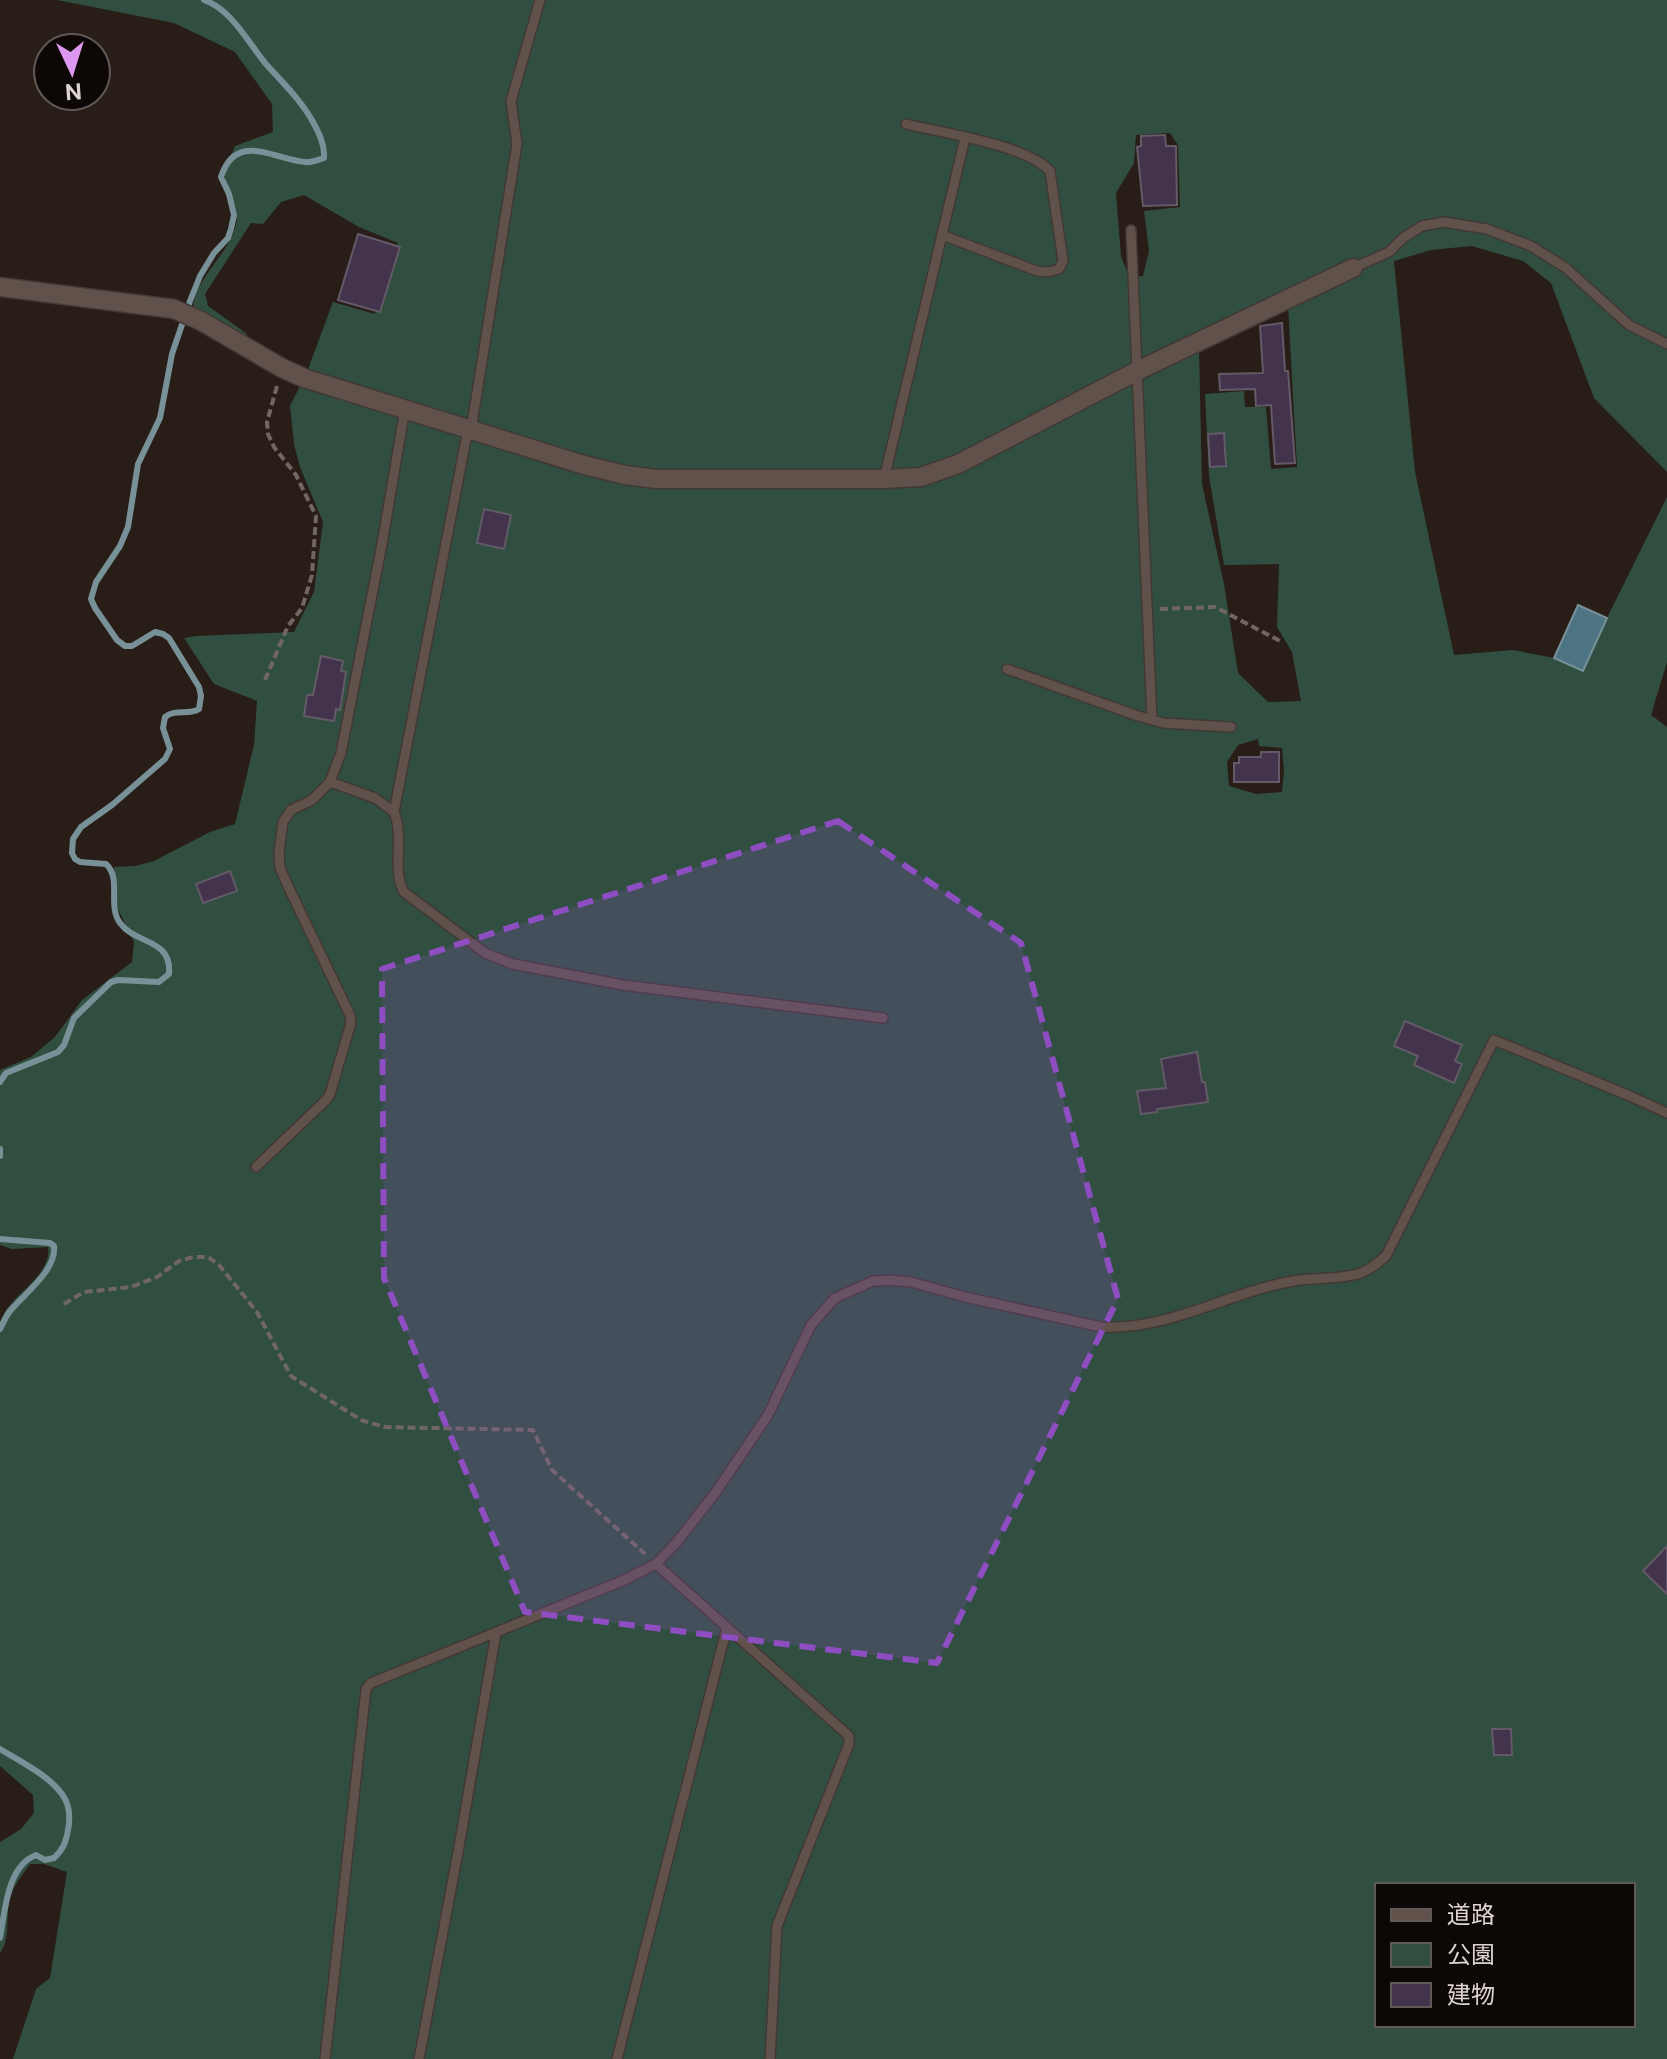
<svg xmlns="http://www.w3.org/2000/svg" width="1667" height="2059" font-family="'Public Sans','Noto Sans JP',sans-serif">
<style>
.green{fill:#314f40;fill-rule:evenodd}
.water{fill:#4d7482;stroke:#789199;stroke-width:2}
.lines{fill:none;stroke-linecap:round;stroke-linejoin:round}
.stream{stroke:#789199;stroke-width:6}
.building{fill:#43334d;stroke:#625a66;stroke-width:2}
.lane-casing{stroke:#423835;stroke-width:12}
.street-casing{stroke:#423835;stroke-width:21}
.path{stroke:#716762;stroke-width:4;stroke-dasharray:8 4;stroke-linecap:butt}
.lane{stroke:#60524b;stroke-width:9}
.street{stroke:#60524b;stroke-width:18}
.marked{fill:#8e4ec2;fill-opacity:0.2;stroke:#8e4ec2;stroke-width:6;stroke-dasharray:16 10;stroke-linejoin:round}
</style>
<rect width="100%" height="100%" fill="#291d17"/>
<path class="green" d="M57,0h1610v472l-73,-74 -43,-115 -28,-22 -51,-15 -41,4 -37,11 21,211 39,183 59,-5 41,8 29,13 24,-53 60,-121v165l-16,53 16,12v1332h-1654l23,-70 14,-11 17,-106 -23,-8h-14c-9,13 -18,23 -21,39 -3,16 1,37 -9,50v-111l21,-13 13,-16 -1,-18 -33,-29v-444c3,-6 5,-12 10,-17 13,-16 42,-35 38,-58l-36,2 -12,-4v-175l31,-13 24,-20 27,-37 50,-38 2,-20 -17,-35 -3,-40 21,-1 19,-5 56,-29 25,-8 19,-79 3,-44 -43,-17 -30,-46 13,-2 97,-4 20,-40 9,-70 -23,-55 -6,-23 -4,-38 17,-34 26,-70 42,12 23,-71 -39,-16 -55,-32 -23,7 -18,22 -12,-1 -46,71 3,12 39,28 -2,4 -52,-32c5,-34 42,-56 44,-88 0,-15 -12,-31 -12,-42 0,-9 7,-22 10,-30l38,-14 -1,-28 -37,-52 -61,-29zM1170,133l8,12 2,62 -36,4 5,40 -6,25 -14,1 -8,-21 -5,-63 18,-30 2,-28zM1288,305l9,162 -26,2 -5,-62h-21l-1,-16 -39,3 4,82 15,89 55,-1 -2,63 15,25 9,49 -33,1 -30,-29 -14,-89 -22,-100 -3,-135zM1258,739l1,7 23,2 2,22 -2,22 -26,2 -27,-8 -2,-24 11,-17zM1377,1885h256v140h-256z"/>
<path class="water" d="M1578,605l29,13 -24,53 -29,-13z"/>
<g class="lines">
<g class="stream">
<path d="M0,1082l6,-9 52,-21 6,-7 10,-27 37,-36 7,-2 41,2 10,-8c3,-36 -33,-29 -49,-51 -13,-18 2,-44 -14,-59l-26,-2 -5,-3 -3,-6 1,-14 8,-12 31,-22 53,-46 5,-10 -7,-21 2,-11c11,-9 23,-1 34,-8l2,-13 -2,-9 -30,-49 -6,-4 -8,-2 -23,14h-7l-8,-6 -22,-32 -4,-9 5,-17 24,-36 8,-19 10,-63 22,-46 12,-64 18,-53 10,-25 14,-23 14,-15 3,-9 3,-14 -5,-21 -8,-17c15,-46 52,-18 84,-15 7,1 13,-2 19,-4 1,-13 -5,-25 -11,-36 -12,-22 -31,-40 -48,-59 -17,-21 -34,-54 -61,-63"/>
<path d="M0,1149v7"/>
<path d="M0,1239l50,4 4,3c3,24 -30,48 -44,65 -4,5 -7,12 -10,18"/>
<path d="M0,1749c20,12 54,29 65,50 5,9 5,22 3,31 -2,12 -5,20 -14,28l-9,2 -9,-5c-29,11 -31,56 -36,83"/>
</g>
</g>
<g class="building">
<path d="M1165,135l1,11h10l1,59 -34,1 -6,-59 4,-1v-10z"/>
<path d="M358,234l42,13 -20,65 -42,-12z"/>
<path d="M1282,323l3,48h3l7,92 -20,1 -4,-59 -15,1 -1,-17 -35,1 -1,-16 44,-1 -3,-47z"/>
<path d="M1224,433l2,33 -16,1 -2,-33z"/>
<path d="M484,509l27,6 -7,34 -27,-6z"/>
<path d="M321,656l22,5 -2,10 5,1 -6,38 -4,-1 -2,12 -30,-5 3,-21h6z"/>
<path d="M1261,752h18v30h-45v-19h5v-6h22z"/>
<path d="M230,871l7,20 -34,12 -7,-19z"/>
<path d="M1405,1021l57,24 -7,16 7,3 -8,19 -40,-18 4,-9 -24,-10z"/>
<path d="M1197,1052l5,30h3l3,20 -51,7v3l-16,2 -4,-23 29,-3 -5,-29z"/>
<path d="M1667,1546v48l-24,-23z"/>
<path d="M1492,1729h19l1,26h-18z"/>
</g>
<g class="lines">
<g class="lane-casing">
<g id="lane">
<path d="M906,124c37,9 120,21 144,47l13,90 -4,8 -11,3 -11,-1 -95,-36"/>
<path d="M1131,230l21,490"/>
<path d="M1353,268l36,-16 14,-14 19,-12 22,-4 43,7 44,17 35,22 63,57 38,19"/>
<path d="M471,430l46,-286 -6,-43 29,-101"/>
<path d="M884,479l81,-341"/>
<path d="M1007,669l128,46 28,8 68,4"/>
<path d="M330,782l45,16 19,14c11,27 -3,57 10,80l81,61 28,11 110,21 260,33"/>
<path d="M394,812l74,-383"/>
<path d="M256,1167l70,-67 4,-6 21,-71 -1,-8 -63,-131 -7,-16 -1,-16 4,-30 8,-12 21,-10 18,-18 11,-29 41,-209 23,-135"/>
<path d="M656,1564l193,172v8l-72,182 -7,133"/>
<path d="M325,2059l41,-370 5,-6 251,-102 34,-17 21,-22 39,-50 52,-77 43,-90 24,-27 38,-17 17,-1 21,2 54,15 136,30c67,4 128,-35 192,-46 22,-4 47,-1 68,-8 10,-4 17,-10 25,-17l108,-216 136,56 37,17"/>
<path d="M419,2059l40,-212 37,-214"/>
<path d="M617,2059l110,-432"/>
</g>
</g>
<g class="street-casing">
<path id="street" d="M0,287l174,22 27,12 81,47 22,10 280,87 41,10 31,4h228l37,-2 37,-13 179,-93 216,-103"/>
</g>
<g class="path">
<path d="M1160,609l55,-2 67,35"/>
<path d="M265,680l23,-54 14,-18 10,-33 4,-59 -20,-41 -22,-28 -6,-13 -1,-12 10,-36"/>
<path d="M64,1304l20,-12 47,-5 26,-10 22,-16 14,-4h15l11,8 38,47 34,64 70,44 23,7 149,3 19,40 93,84"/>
</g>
<use href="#lane" class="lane"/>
<use href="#street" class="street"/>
</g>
<path class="marked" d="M838,821l183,122 97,356 -181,364 -412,-51 -141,-334 -2,-309z"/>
<rect x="1375" y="1883" width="260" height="144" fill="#0d0806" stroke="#605a57" stroke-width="2"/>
<rect x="1391" y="1909" width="40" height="12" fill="#60524b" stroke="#605a57" stroke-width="2"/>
<text x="1447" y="1923" font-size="24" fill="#dcd4d0">道路</text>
<rect x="1391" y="1943" width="40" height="24" fill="#314f40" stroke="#605a57" stroke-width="2"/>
<text x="1447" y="1963" font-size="24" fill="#dcd4d0">公園</text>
<rect x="1391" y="1983" width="40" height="24" fill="#43334d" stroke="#605a57" stroke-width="2"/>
<text x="1447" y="2003" font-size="24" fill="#dcd4d0">建物</text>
<g transform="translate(72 72) rotate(176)"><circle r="38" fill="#0d0806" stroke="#605a57" stroke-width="2"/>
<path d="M0-6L14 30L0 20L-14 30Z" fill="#df98f2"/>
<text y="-12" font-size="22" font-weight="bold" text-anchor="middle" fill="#dcd4d0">N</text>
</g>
</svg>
